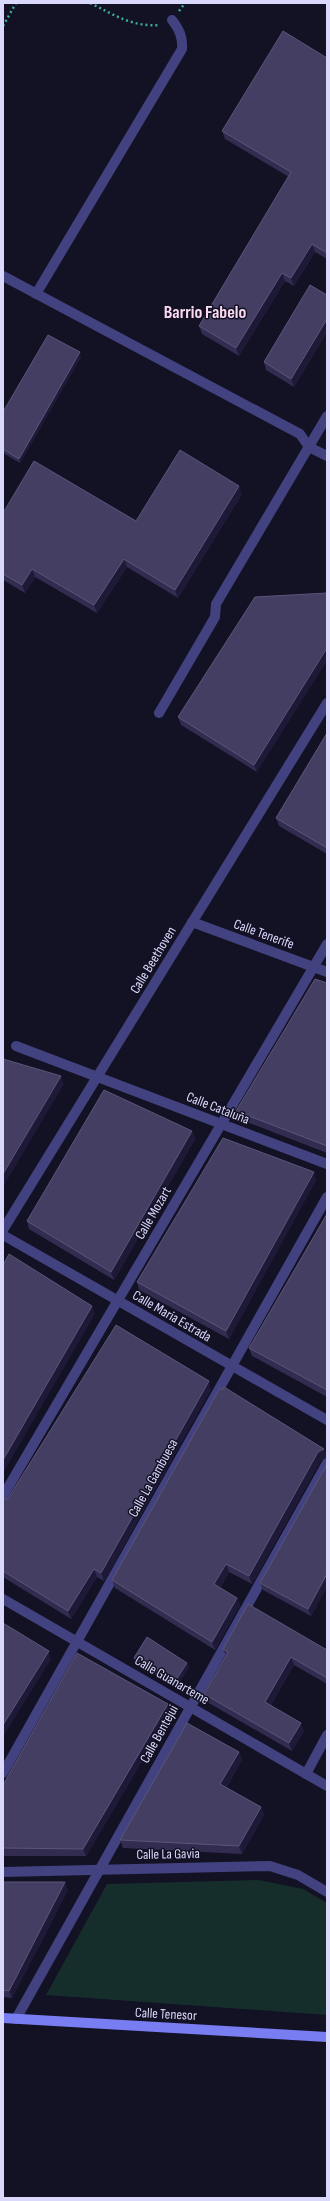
<svg xmlns="http://www.w3.org/2000/svg" width="330" height="2201" font-family="'Sofia Sans Condensed',sans-serif">
<style>
.park{fill:#152e2b}
.lines{fill:none;stroke-linecap:round;stroke-linejoin:round}
.path{stroke:#3bac9f;stroke-width:2.5;stroke-dasharray:2 3;stroke-linecap:butt}
.street{stroke:#41427f;stroke-width:10}
.secondary{stroke:#797df2;stroke-width:10}
.wall{fill:#312c50}
.shaded-wall{fill:#1d1937}
.building{fill:#433e62;stroke:#5b567a}
.labels{text-anchor:middle;dominant-baseline:central;stroke-width:3;stroke-linejoin:round;paint-order:stroke}
.street-label{font-size:14px;fill:#dad8fb;stroke:#131124}
.district-label{font-size:18px;font-weight:bold;fill:#fbdaf1;stroke:#131124}
</style>
<rect width="100%" height="100%" fill="#131124"/>
<path class="park" d="M259,1880l44,9 24,14v112l-281,-20 61,-111z"/>
<g class="lines">
<g class="path">
<path d="M90,3c25,12 41,24 70,22"/>
<path d="M179,11l6,-8"/>
<path d="M3,26l13,-23"/>
</g>
<g class="street">
<path d="M3,276l297,158 9,13 18,9"/>
<path d="M36,294l146,-245c1,-12 -3,-20 -10,-29"/>
<path d="M159,713l56,-96 1,-13 111,-188"/>
<path d="M192,922l135,50"/>
<path d="M16,1046l311,118"/>
<path d="M3,1230l324,-527"/>
<path d="M3,1235l324,185"/>
<path d="M3,1496l324,-552"/>
<path d="M3,1599l324,187"/>
<path d="M3,1773l324,-576"/>
<path d="M306,1774l21,-39"/>
<path d="M3,1872l267,-6 28,9 29,17"/>
<path d="M16,2019l311,-556"/>
</g>
<path class="secondary" d="M3,2018l324,19"/>
</g>
<g class="wall">
<path d="M327,58v201l-12,-7 -21,34 -9,-5 -46,75 -37,-22 -3,-8 90,-149 -64,-38 -3,-8z"/>
<path d="M327,295v37l-33,55 -28,-17 -2,-8z"/>
<path d="M81,357l-61,106 -17,-10v-41z"/>
<path d="M242,494l-64,104 -51,-31 -30,46 -62,-36 -10,16 -22,-13v-67l133,8z"/>
<path d="M255,597l2,175 -76,-47 -3,-8z"/>
<path d="M327,733v121l-48,-28 -3,-8z"/>
<path d="M327,983v170l-88,-34 -3,-8z"/>
<path d="M192,1131l3,8 -81,141 -85,-51 -2,-8z"/>
<path d="M316,1180l-87,159 -90,-49 -2,-8z"/>
<path d="M327,1214v183l-75,-41 -3,-8z"/>
<path d="M211,1389l-107,192 -7,-4 -26,42 -68,-42v-80l4,3z"/>
<path d="M324,1449l2,8 -5,3 -69,124 -23,-12 -9,16 17,10 3,7 -25,45 -100,-62 -3,-8z"/>
<path d="M327,1464v123l-16,29 -48,-26 -3,-7z"/>
<path d="M223,1649l104,1v34l-33,-19 -23,40 33,26 -12,20 -85,-49 -3,-8 22,-38z"/>
<path d="M134,1658l53,5 2,4 -13,21 -41,-26z"/>
<path d="M171,1712l-85,144h-83v-71z"/>
<path d="M239,1752l3,8 -16,28 35,19 3,8 -22,39 -119,-6 -3,-8z"/>
<path d="M3,1882l65,8 -56,108 -9,-1z"/>
</g>
<g class="shaded-wall">
<path d="M312,244l3,8 -21,34 -3,-8z"/>
<path d="M282,273l3,8 -46,75 -3,-8z"/>
<path d="M327,319v13l-33,55 -3,-8z"/>
<path d="M80,352l1,5 -61,106 -1,-4z"/>
<path d="M239,486l3,8 -64,104 -3,-8z"/>
<path d="M124,559l3,8 -30,46 -3,-8z"/>
<path d="M32,569l3,8 -10,16 -3,-8z"/>
<path d="M327,648v13l-70,111 -3,-7z"/>
<path d="M61,1076l3,8 -61,103v-13z"/>
<path d="M192,1131l3,8 -81,141 -3,-8z"/>
<path d="M314,1172l2,8 -87,159 -3,-8z"/>
<path d="M92,1306l3,8 -92,159v-13z"/>
<path d="M209,1381l2,8 -107,192 -3,-8z"/>
<path d="M324,1449l2,8 -5,3 -69,124 -3,-8 69,-124z"/>
<path d="M226,1564l3,8 -12,20 -3,-8z"/>
<path d="M94,1569l3,8 -26,42 -3,-8z"/>
<path d="M327,1574v13l-16,29 -3,-7z"/>
<path d="M237,1598l3,7 -25,45 -3,-8z"/>
<path d="M49,1651l2,8 -48,78v-12z"/>
<path d="M291,1657l3,8 -26,45 -3,-8z"/>
<path d="M187,1663l2,4 -13,21 -2,-5z"/>
<path d="M168,1704l3,8 -85,144 -3,-7z"/>
<path d="M301,1723l3,8 -12,20 -3,-8z"/>
<path d="M239,1752l3,8 -19,32 -3,-8z"/>
<path d="M261,1807l3,8 -22,39 -3,-8z"/>
<path d="M65,1882l3,8 -56,108 -3,-7z"/>
</g>
<g class="building">
<path d="M283,31l44,27v195l-15,-9 -21,34 -9,-5 -46,75 -37,-22 92,-154 -69,-41z"/>
<path d="M310,285l17,10v24l-36,60 -27,-17z"/>
<path d="M48,335l32,17 -61,107 -16,-10v-37z"/>
<path d="M180,450l59,36 -64,104 -51,-31 -30,46 -62,-36 -10,16 -19,-11v-61l31,-52 102,60z"/>
<path d="M327,593v55l-73,117 -76,-48 77,-120z"/>
<path d="M327,733v115l-51,-30z"/>
<path d="M315,979l12,4v163l-91,-35z"/>
<path d="M3,1059l58,17 -58,98z"/>
<path d="M104,1090l88,41 -81,141 -84,-51z"/>
<path d="M223,1138l91,34 -88,159 -89,-49z"/>
<path d="M327,1214v176l-78,-42z"/>
<path d="M9,1254l83,52 -89,154v-195z"/>
<path d="M116,1325l93,56 -108,192 -7,-4 -26,42 -65,-40v-74l4,3z"/>
<path d="M224,1387l100,62 -6,3 -69,124 -23,-12 -12,20 23,14 -25,44 -100,-62 108,-192 2,2z"/>
<path d="M327,1464v110l-19,35 -48,-26z"/>
<path d="M248,1604l79,46v28l-36,-21 -26,45 36,21 -12,20 -85,-49 24,-42 -5,-3z"/>
<path d="M3,1623l46,28 -46,74z"/>
<path d="M147,1637l40,26 -13,20 -40,-25z"/>
<path d="M77,1653l91,51 -85,145 -80,-1v-63z"/>
<path d="M187,1723l52,29 -19,32 41,23 -22,39 -119,-6z"/>
<path d="M3,1882h62l-56,109 -6,-1z"/>
</g>
<g class="labels">
<g class="street-label">
<text transform="translate(264 934) rotate(20)">Calle Tenerife</text>
<text transform="translate(153 960) rotate(-59)">Calle Beethoven</text>
<text transform="translate(218 1108) rotate(21)">Calle Cataluña</text>
<text transform="translate(153 1213) rotate(-60)">Calle Mozart</text>
<text transform="translate(172 1316) rotate(30)">Calle Maria Estrada</text>
<text transform="translate(153 1478) rotate(-61)">Calle La Gambuesa</text>
<text transform="translate(172 1680) rotate(30)">Calle Guanarteme</text>
<text transform="translate(159 1734) rotate(-61)">Calle Bentejui</text>
<text transform="translate(168 1854) rotate(-1)">Calle La Gavia</text>
<text transform="translate(166 2014) rotate(3)">Calle Tenesor</text>
</g>
<g class="district-label">
<text x="205" y="312">Barrio Fabelo</text>
</g>
</g>
<rect width="330" height="2201" fill="none" stroke="#dad8fb" stroke-width="8"/>
</svg>
